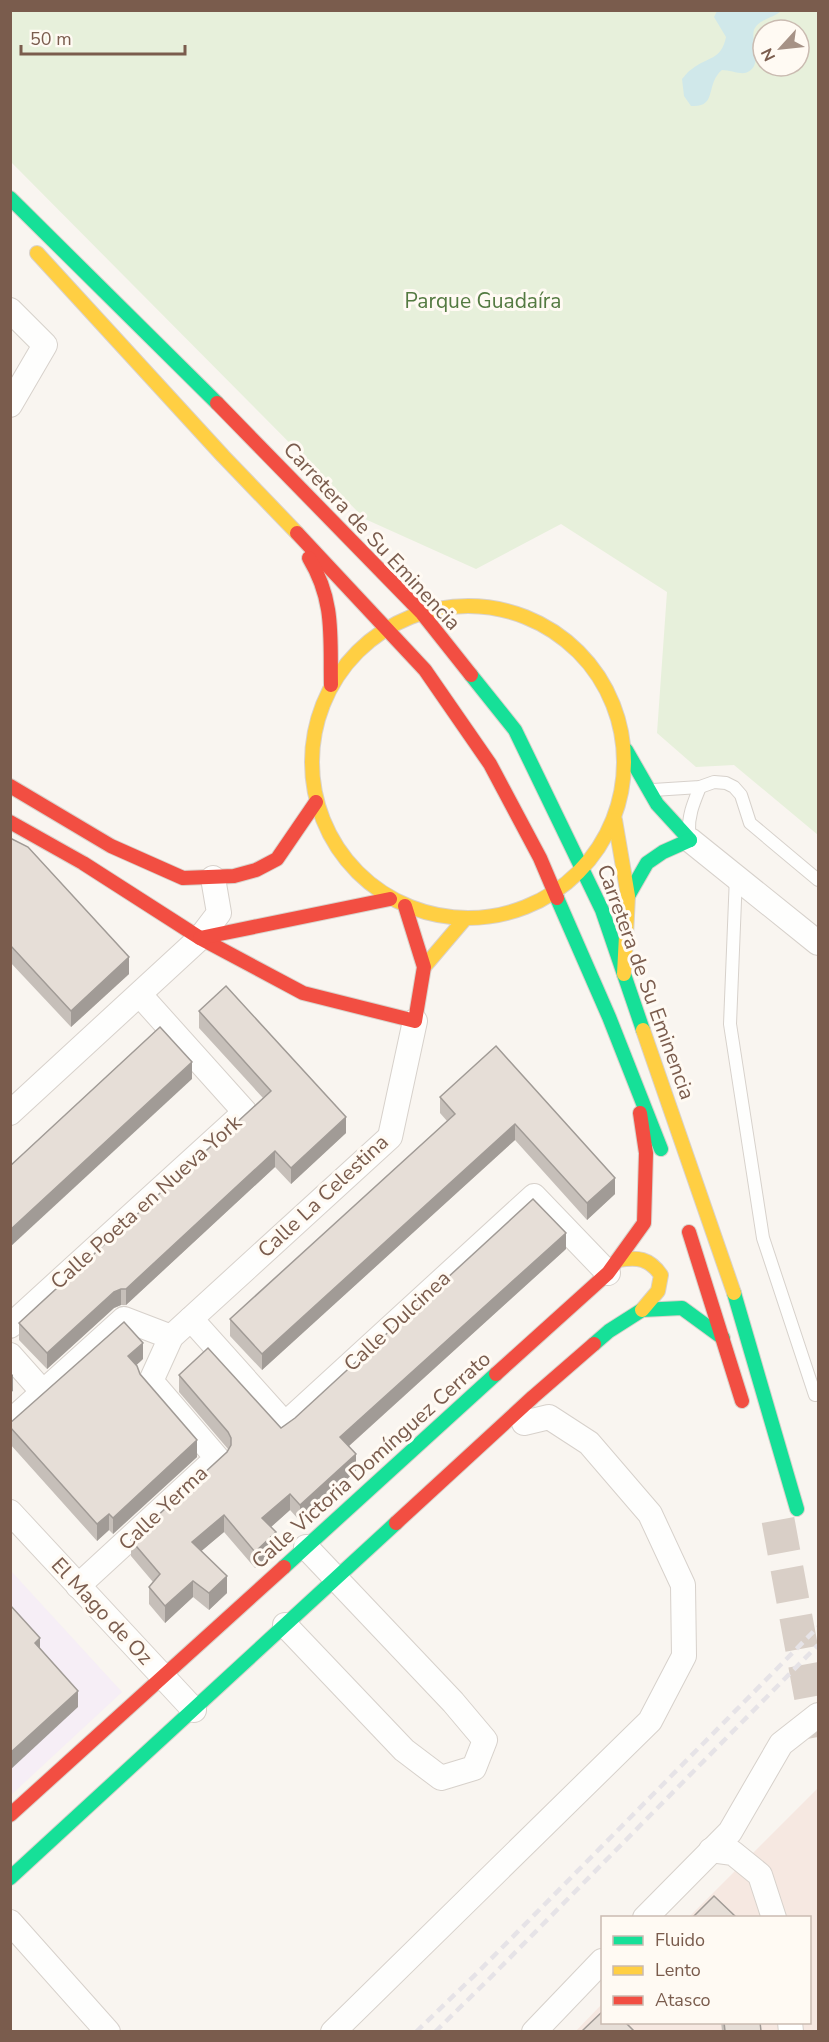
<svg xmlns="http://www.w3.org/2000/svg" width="829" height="2042" font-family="'Nunito Sans',sans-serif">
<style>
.commercial{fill:#f6e8e1}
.education{fill:#f6eef6}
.green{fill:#e7f0db;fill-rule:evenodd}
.water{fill:#d0e8ea}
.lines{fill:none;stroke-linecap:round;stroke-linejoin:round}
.primary-tunnel{stroke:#d9cfc7;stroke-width:33;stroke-dasharray:33 16;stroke-linecap:butt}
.lane-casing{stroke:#d7d1cb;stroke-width:14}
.street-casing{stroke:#d7d1cb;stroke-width:26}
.fast-casing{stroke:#d9d2cb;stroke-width:16}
.slow-casing{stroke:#d9d2cb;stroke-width:16}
.jam-casing{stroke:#d9d2cb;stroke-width:16}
.lane{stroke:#fefefd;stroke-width:12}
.street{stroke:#fefefd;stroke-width:24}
.fast{stroke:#16e098;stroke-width:14}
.slow{stroke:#ffcf43;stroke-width:14}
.jam{stroke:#f24e42;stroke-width:14}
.rail{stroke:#e6e3e7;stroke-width:4.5;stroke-dasharray:9 6;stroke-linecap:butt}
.wall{fill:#c6bfb9}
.shaded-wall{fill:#a19b96}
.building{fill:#e6ded7;stroke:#a19b96;stroke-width:1.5}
.labels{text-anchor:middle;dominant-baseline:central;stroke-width:6;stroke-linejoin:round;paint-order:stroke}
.park-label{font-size:21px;fill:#537a41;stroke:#fffaf3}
.street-label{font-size:21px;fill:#7a5c4d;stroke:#fffaf3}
</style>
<rect width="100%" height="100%" fill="#f9f5f0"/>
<path class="commercial" d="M818,1788v243l-243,1 27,-28v18h208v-104l-121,-1z"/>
<path class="education" d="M11,1571l111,121 -111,103z"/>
<path class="green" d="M10,11h808v824l-84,-70 -38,2 -39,-34 10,-141 -106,-68 -85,45 -111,-50 -354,-357zM763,30h36v36h-36z"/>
<path class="water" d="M717,11h64c-7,7 -23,8 -27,19 -4,12 11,37 -9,43 -6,1 -16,-3 -23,-3 -17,14 -4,38 -31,36l-7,-10 -2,-17c3,-3 6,-8 10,-10 16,-13 29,-8 34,-32l-12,-20z"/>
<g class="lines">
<path class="primary-tunnel" d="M778,1520l40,217"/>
<g class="lane-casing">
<g id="lane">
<path d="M653,790l47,-3 14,-5 12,1 8,4 7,8 9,28 68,57"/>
<path d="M689,832c-1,-17 5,-30 11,-45"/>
<path d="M736,876l-6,148 33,214 52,157"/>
</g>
</g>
<g class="street-casing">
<g id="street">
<path d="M10,310l35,35 -35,60"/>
<path d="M690,840l128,103"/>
<path d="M10,1113l190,-175 19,-25 -6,-35"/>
<path d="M191,1319l94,105 249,-228 74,77"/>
<path d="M10,1326l235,-214 -105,-117"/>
<path d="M10,1355l33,37"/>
<path d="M10,1422l114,-103 47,18"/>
<path d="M10,1512l184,198"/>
<path d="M78,1586l139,-128 -66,-77 20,-44 219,-200 25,-116"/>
<path d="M285,1625l119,125 37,28 33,-10 11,-28 -32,-38 -147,-155"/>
<path d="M711,1850l22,3 27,22 14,43"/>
<path d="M645,1918l85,-86 51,-88 37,-29"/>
<path d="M10,1922l98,110"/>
<path d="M790,2022l1,10"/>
<path d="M333,2032l317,-311 34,-65 -1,-71 -33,-71 -61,-71 -40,-26 -25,6"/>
<path d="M534,2032l68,-71"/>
</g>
</g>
<g class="fast-casing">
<g id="fast">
<path d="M10,198l207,205"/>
<path d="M471,675l44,55 87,180 41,120"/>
<path d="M626,750l31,54 33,36"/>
<path d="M628,896l19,-33 16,-11 27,-12"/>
<path d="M557,898l52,119 52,132"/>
<path d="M734,1293l63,216"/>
<path d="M594,1344l15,-13 33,-21 40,-2 41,30"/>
<path d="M284,1567l212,-193"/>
<path d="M10,1878l386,-355"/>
</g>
</g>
<g class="slow-casing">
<g id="slow">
<path d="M37,253l186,203 74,77"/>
<circle cx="468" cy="762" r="156"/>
<path d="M615,820l13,76 -4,78"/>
<path d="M424,967l40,-47"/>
<path d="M643,1030l91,263"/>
<path d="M618,1260c20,-3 31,-2 43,15l-3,16 -16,19"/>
</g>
</g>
<g class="jam-casing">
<g id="jam">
<path d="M217,403l204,209 50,63"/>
<path d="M297,533l128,137 65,94 50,94 17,40"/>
<path d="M309,558c26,43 21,79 22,127"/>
<path d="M10,786l101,60 72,32 51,-2 22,-6 21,-11 39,-57"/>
<path d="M10,822l73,41 117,75 103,55 112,28 9,-54 -19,-61"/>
<path d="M200,938l190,-39"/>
<path d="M689,1232l53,169"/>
<path d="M496,1374l112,-101 36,-50 2,-70 -6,-40"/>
<path d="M396,1523l137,-126 61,-53"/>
<path d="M10,1815l274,-248"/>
</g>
</g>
<use href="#lane" class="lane"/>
<use href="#street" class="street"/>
<use href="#fast" class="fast"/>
<use href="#slow" class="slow"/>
<use href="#jam" class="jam"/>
<g class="rail">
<path d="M416,2032l63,-61 339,-344"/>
<path d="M435,2032l53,-52 330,-335"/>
</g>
</g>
<g class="wall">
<path d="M10,838l119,136 -58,53 -61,-65z"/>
<path d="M199,1011l147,122 -55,51 -16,-17 -149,138h-5l-7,3 -67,61 -28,-29v-17l244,-225 -64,-70z"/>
<path d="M496,1046l119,148 -28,26 -72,-80 -253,230 -32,-34v-17l217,-198 -7,-8v-16z"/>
<path d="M566,1249l-218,198 8,24 -56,50 -10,-11 -19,17 5,22 -21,19 -31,-36 -23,19 26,42 -18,17 -16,-13 -28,26 -16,-19v-17l4,-5 -22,-26v-16l96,-88 1,-3 -49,-57v-17l102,53z"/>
<path d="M143,1359l-7,6 4,9 57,83 -84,77 -4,-4 -12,11 -87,-97v-21z"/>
<path d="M721,2022h39l1,9h-39z"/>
</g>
<g class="shaded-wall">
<path d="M129,957v17l-58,53v-16z"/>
<path d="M192,1062v17l-182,168v-17z"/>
<path d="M346,1117v16l-55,51v-16z"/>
<path d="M515,1124v16l-253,230v-16z"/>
<path d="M275,1151v16l-149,138v-16z"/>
<path d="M615,1178v16l-28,26v-17z"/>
<path d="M566,1233v16l-226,205v-17z"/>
<path d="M121,1289v16l-7,3 -67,61v-16l67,-61z"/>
<path d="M143,1343v16l-15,14v-17z"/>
<path d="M13,1374v17l-3,2v-16z"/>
<path d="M197,1440v17l-84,77v-16z"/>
<path d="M356,1454v17l-56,50v-16z"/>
<path d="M290,1494v16l-28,25v-17z"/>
<path d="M109,1514v16l-12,11v-17z"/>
<path d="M224,1515v17l-32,27v-17z"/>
<path d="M276,1532v17l-21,19v-16z"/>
<path d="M227,1576v17l-18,17v-17z"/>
<path d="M193,1581v16l-28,26v-17z"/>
<path d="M40,1638v17l-5,-12z"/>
<path d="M78,1691v16l-68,63v-17z"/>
</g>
<g class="building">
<path d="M10,838l18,9 101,110 -58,54 -61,-66z"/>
<path d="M226,986l120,131 -55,51 -16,-17 -149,138h-5l-7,3 -67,61 -28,-30 252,-232 -72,-80z"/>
<path d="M160,1027l32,35 -182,168v-64z"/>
<path d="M496,1046l119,132 -28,25 -72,-79 -253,230 -32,-35 225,-205 -15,-17z"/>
<path d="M533,1199l33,34 -226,204 16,17 -56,51 -10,-11 -28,24 14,14 -21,20 -31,-37 -32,27 35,34 -18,17 -16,-12 -28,25 -16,-19 11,-13 -29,-34 96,-88 4,-7v-7l-3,-6 -49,-57 29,-27 73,80 14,-10z"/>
<path d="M124,1322l19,21 -15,13 9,10 3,8 57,66 -84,78 -4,-4 -12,10 -87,-97v-4z"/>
<path d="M10,1605l30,33 -5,5 43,48 -68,62z"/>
<path d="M714,1896l22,21h-43z"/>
<path d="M603,2011v11h22l9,9h-52z"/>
<path d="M724,2022h36l1,9h-36z"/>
</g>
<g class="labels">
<g class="park-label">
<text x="483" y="301">Parque Guadaíra</text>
</g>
<g class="street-label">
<text transform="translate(372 536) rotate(47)">Carretera de Su Eminencia</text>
<text transform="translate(646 982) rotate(70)">Carretera de Su Eminencia</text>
<text transform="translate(323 1196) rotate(-43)">Calle La Celestina</text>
<text transform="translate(146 1202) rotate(-42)">Calle Poeta en Nueva York</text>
<text transform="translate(397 1321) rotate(-43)">Calle Dulcinea</text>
<text transform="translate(371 1460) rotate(-42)">Calle Victoria Domínguez Cerrato</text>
<text transform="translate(163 1508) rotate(-43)">Calle Yerma</text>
<text transform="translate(102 1611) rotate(47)">El Mago de Oz</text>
</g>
</g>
<rect width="829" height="2042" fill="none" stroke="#7a5c4d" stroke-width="24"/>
<rect x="601" y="1916" width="210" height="108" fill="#fffaf3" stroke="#cabbb1" stroke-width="1.5"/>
<rect x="613" y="1936" width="30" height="9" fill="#16e098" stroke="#cabbb1" stroke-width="1.5"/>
<text x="655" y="1946" font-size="18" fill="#7a5c4d">Fluido</text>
<rect x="613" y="1966" width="30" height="9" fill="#ffcf43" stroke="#cabbb1" stroke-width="1.5"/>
<text x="655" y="1976" font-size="18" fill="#7a5c4d">Lento</text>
<rect x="613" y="1996" width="30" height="9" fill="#f24e42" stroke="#cabbb1" stroke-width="1.5"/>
<text x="655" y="2006" font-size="18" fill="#7a5c4d">Atasco</text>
<g transform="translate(781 48) rotate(243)"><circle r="28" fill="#fffaf3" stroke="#cabbb1" stroke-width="1.5"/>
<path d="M0-4.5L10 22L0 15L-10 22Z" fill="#a69286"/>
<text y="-9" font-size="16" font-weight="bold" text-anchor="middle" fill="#7a5c4d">N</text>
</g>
<path d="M21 45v9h164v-9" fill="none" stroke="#7a5c4d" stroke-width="3"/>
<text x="30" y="45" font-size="18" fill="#7a5c4d" stroke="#fffaf3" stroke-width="4.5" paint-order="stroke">50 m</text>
</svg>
